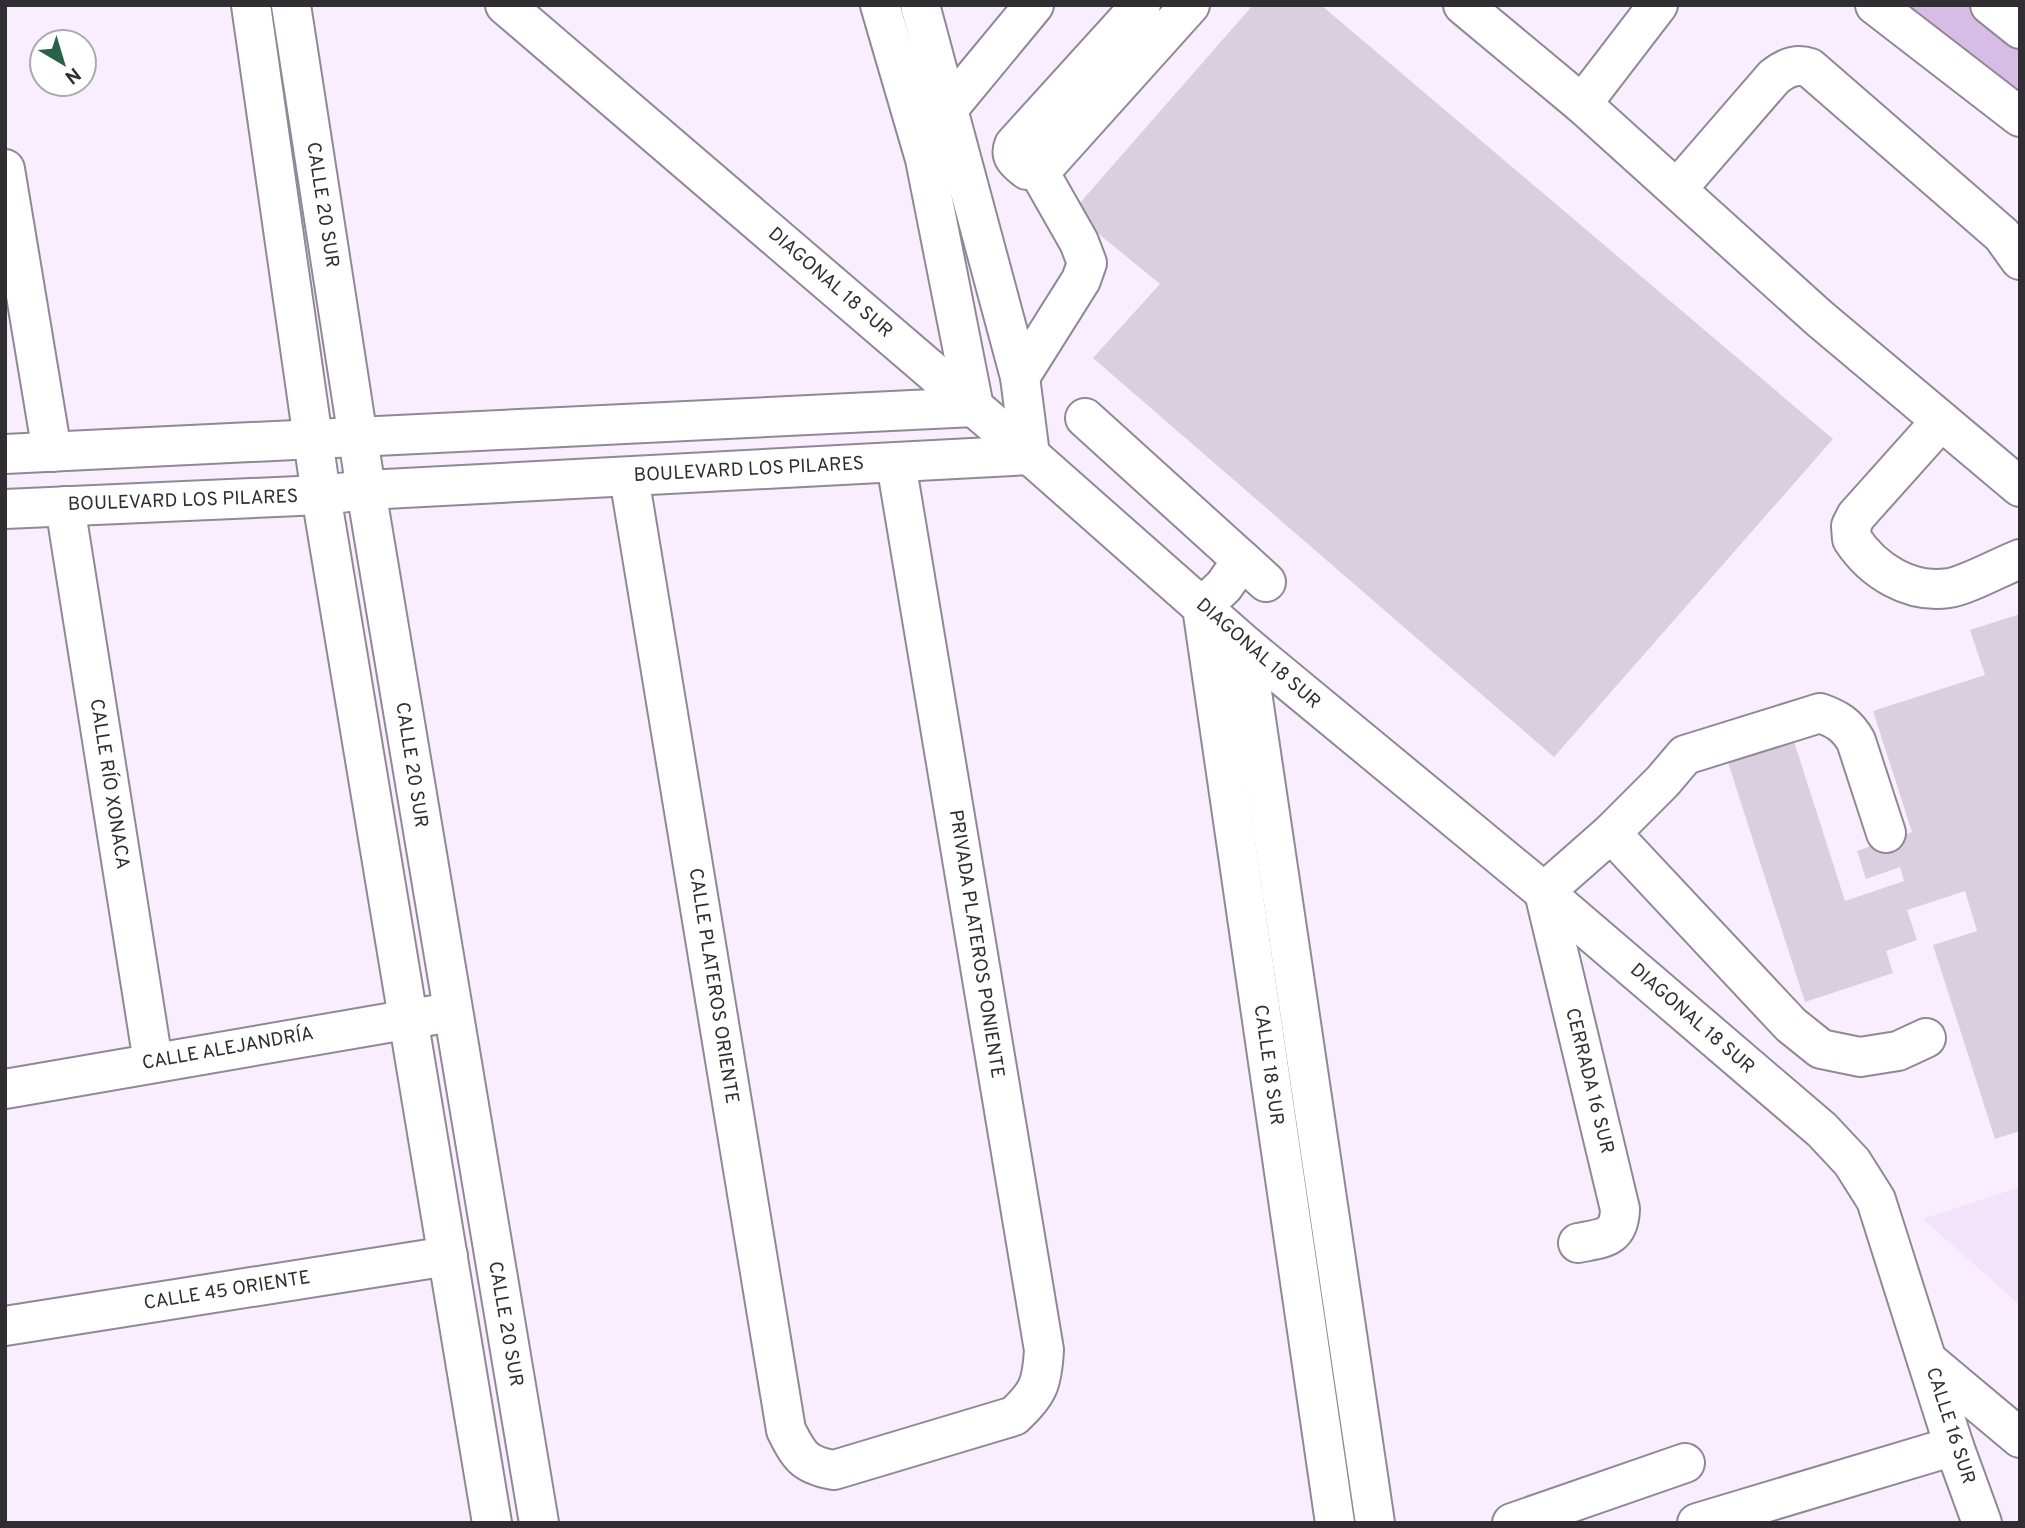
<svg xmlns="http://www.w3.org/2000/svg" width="2025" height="1528" font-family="Overpass,sans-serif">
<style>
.built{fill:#f2e3fa}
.green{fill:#d7bde5}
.building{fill:#d9cfdf}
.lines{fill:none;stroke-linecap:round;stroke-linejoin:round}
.minor-casing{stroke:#918897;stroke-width:42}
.major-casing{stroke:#918897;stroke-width:42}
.minor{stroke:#fff;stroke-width:38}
.major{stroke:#fff;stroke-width:38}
.labels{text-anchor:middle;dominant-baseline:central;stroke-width:5;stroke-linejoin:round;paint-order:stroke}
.street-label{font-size:19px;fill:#302d33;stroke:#fff}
</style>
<rect width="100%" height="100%" fill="#f8eefe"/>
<path class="built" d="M2020,1187v118l-97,-86z"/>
<path class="green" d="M1908,5h65l47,39v50z"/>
<g class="building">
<path d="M1253,5h68l512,434 -279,318 -461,-399 67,-74 -88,-72z"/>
<path d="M2020,614v517l-25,8 -62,-194 44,-14 -12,-40 -58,19 10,30 -31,11 7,22 -88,29 -80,-249 66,-21 54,169 59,-20 -4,-14 -34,12 -9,-28 55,-19 -39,-121 112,-36 -15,-45z"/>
</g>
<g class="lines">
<g class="minor-casing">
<g id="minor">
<path d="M251,5l70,490 171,1028"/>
<path d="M291,5l75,485 173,1033"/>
<path d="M505,5l525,450 215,190 299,247 278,238 30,32 24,38 78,246 28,77"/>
<path d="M880,5l45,154 49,248"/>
<path d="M920,5l100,372 10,78"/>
<path d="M1141,5l-127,140c-5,12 4,18 13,25h11l10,-7 142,-158"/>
<path d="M1463,5l119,99 237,214 201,169"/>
<path d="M1582,104l76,-99"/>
<path d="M940,128l8,-19 86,-104"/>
<path d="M5,169l47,283"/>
<path d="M1677,189l97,-112c11,-9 22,-14 36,-9l192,167 18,25"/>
<path d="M1020,377l61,-97 6,-17 -8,-21 -41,-72"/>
<path d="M1085,418l181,164"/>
<path d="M1941,421l-85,95 -5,10 1,13c21,32 58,55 97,49 16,-2 53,-22 71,-29"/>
<path d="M5,454l969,-47"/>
<path d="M629,477l157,953c13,26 18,35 48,40l180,-54c25,-23 28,-33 30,-66l-148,-887"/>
<path d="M65,506l88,556"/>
<path d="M5,509l316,-14 45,-5 664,-35"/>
<path d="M1242,560l-18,26 -22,21 133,916"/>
<path d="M1245,645l130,878"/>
<path d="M1611,833l180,192 30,24 39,8 38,-6 28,-13"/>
<path d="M5,1089l429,-74"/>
<path d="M1578,1243c25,-5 41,-4 42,-34l-76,-317 67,-59 52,-52 22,-26 135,-42c17,6 27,12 36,28l30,92"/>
<path d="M5,1326l443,-70"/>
<path d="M1927,1360l93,78"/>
<path d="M1512,1523l173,-60"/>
<path d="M1697,1523l257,-77"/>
</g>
</g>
<g class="major-casing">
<g id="major">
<path d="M1875,5l145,112"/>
<path d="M1990,5l30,24"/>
</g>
</g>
<use href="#minor" class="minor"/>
<use href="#major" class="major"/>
</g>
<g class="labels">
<g class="street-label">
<text transform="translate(322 205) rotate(81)">CALLE 20 SUR</text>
<text transform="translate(830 283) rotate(41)">DIAGONAL 18 SUR</text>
<text transform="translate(749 470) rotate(-3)">BOULEVARD LOS PILARES</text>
<text transform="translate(183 501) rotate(-2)">BOULEVARD LOS PILARES</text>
<text transform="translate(1258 654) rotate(41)">DIAGONAL 18 SUR</text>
<text transform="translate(411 765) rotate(81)">CALLE 20 SUR</text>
<text transform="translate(109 784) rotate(81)">CALLE RÍO XONACA</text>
<text transform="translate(976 944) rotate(81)">PRIVADA PLATEROS PONIENTE</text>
<text transform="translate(713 986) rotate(81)">CALLE PLATEROS ORIENTE</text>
<text transform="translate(1692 1019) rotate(41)">DIAGONAL 18 SUR</text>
<text transform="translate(228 1049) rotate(-10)">CALLE ALEJANDRÍA</text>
<text transform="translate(1268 1065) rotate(82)">CALLE 18 SUR</text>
<text transform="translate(1589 1081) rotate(76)">CERRADA 16 SUR</text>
<text transform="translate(227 1291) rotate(-9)">CALLE 45 ORIENTE</text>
<text transform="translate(505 1324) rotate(80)">CALLE 20 SUR</text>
<text transform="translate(1950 1426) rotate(72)">CALLE 16 SUR</text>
</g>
</g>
<rect width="2025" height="1528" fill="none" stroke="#302d33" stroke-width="14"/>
<g transform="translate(63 63) rotate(142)"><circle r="33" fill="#ffffff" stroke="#acabad" stroke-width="2"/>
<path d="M0-5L12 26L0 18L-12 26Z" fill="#29624a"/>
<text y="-10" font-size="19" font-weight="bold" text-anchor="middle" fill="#302d33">N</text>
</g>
</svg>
